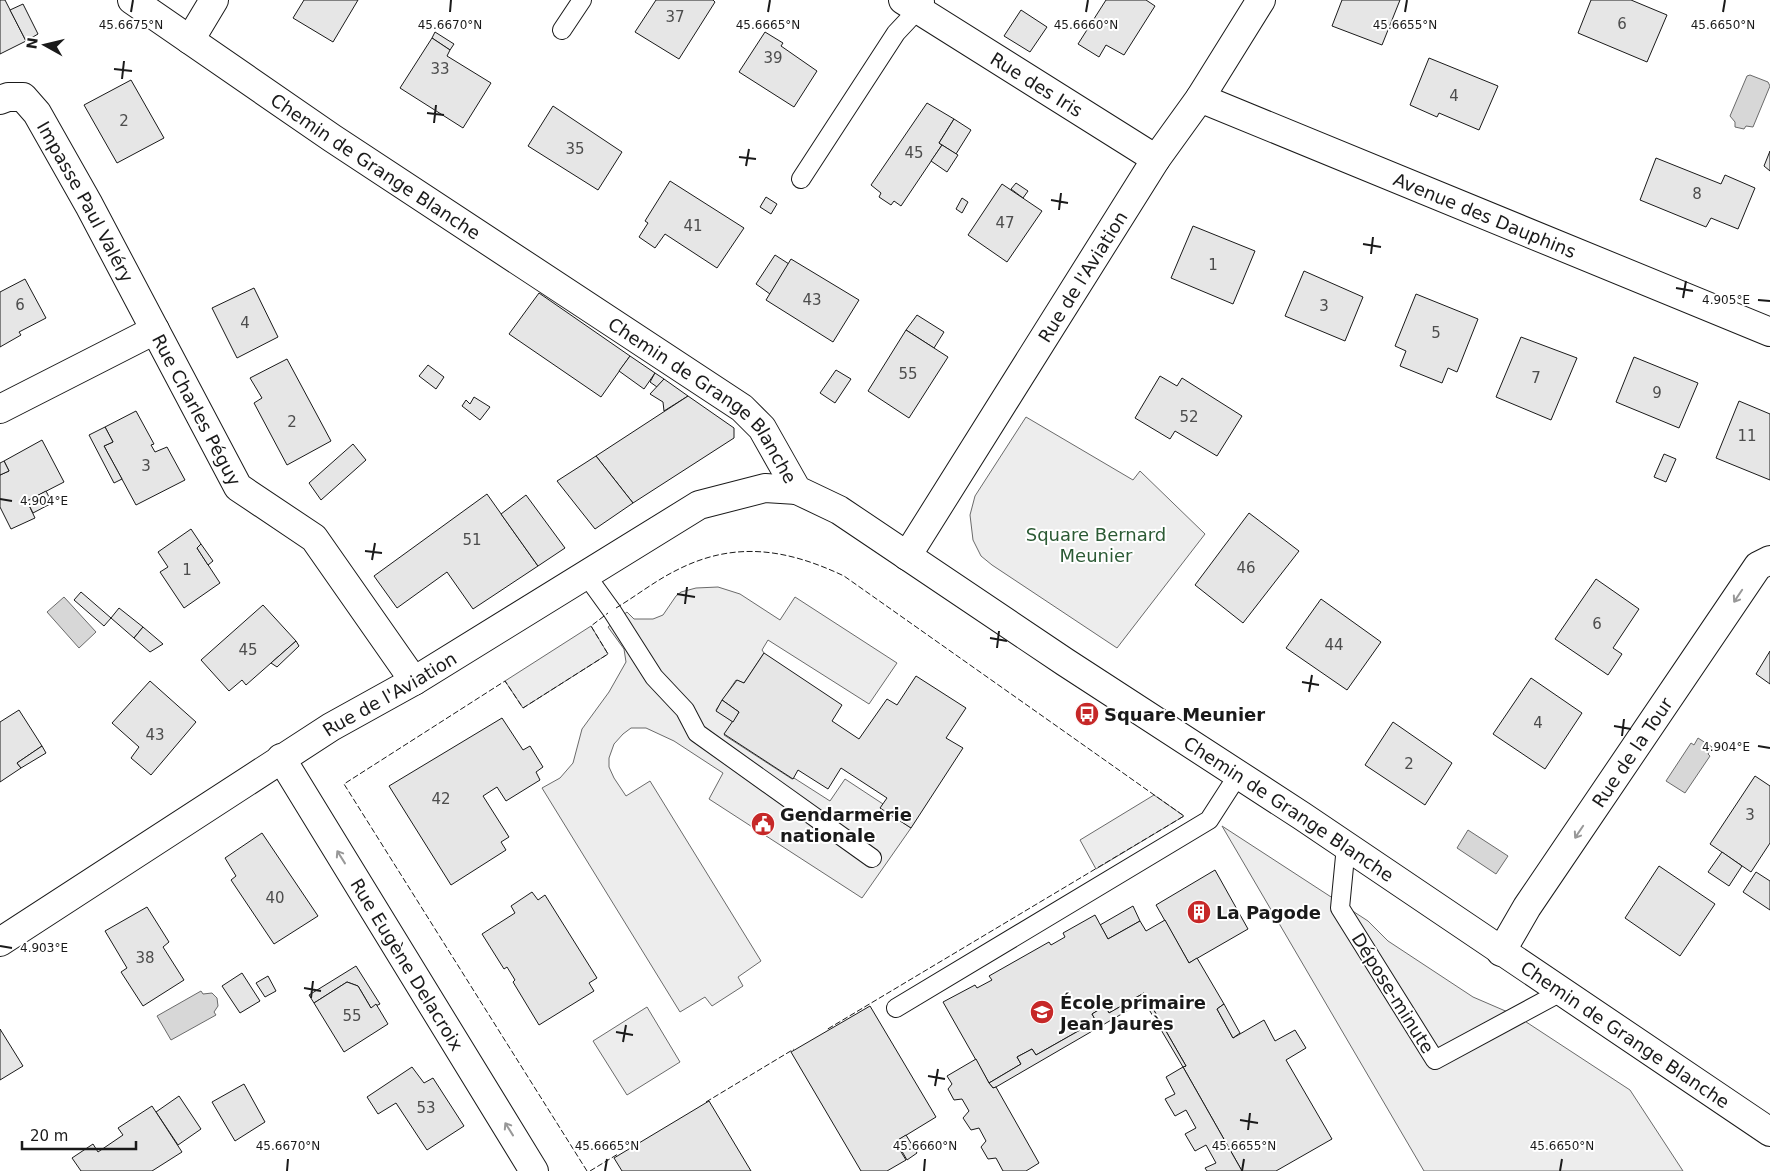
<svg xmlns="http://www.w3.org/2000/svg" width="1770" height="1171" font-family="'DejaVu Sans',sans-serif">
<style>
.built{fill:#ededed;stroke:#6a6a6a}
.water{fill:#d7d7d7;stroke:#6a6a6a}
.building{fill:#e6e6e6;stroke:#1a1a1a}
.lines{fill:none;stroke-linecap:round;stroke-linejoin:round}
.lane-casing{stroke:#1a1a1a;stroke-width:20}
.street-casing{stroke:#1a1a1a;stroke-width:30}
.secondary-casing{stroke:#1a1a1a;stroke-width:30}
.lane{stroke:#fff;stroke-width:18}
.street{stroke:#fff;stroke-width:28}
.secondary{stroke:#fff;stroke-width:28}
.fence{stroke:#1a1a1a;stroke-width:1;stroke-dasharray:6 2.5;stroke-linecap:butt}
.oneway{stroke:#989898}
.ticks{fill:none;stroke:#1a1a1a;stroke-width:2}
.labels{text-anchor:middle;dominant-baseline:central;stroke-width:4;stroke-linejoin:round;paint-order:stroke}
.number-label{font-size:15px;fill:#4d4d4d}
.street-label{font-size:18px;fill:#1a1a1a;stroke:#fff}
.park-label{font-size:18px;fill:#2b5a34;stroke:#fff}
.poi-label{font-size:18px;font-weight:bold;fill:#1a1a1a;stroke:#fff;text-anchor:start}
.ticks-label{font-size:12px;text-anchor:middle;fill:#1a1a1a;stroke:#fff;stroke-width:4;stroke-linejoin:round;paint-order:stroke}
</style>
<rect width="100%" height="100%" fill="#fff"/>
<g class="built">
<path d="M1026,417l107,63 7,-9 65,63 -88,114 -125,-83 -11,-9 -8,-16 -3,-25 5,-19z"/>
<path d="M718,587l22,7 40,26 15,-23 102,66 -28,41 -101,-64 -6,10 2,3 -20,30 -8,-3 -20,30 17,12 -9,13 68,44 2,-1 36,23 15,-22 38,25 -2,4 30,20 -49,70 -153,-99 14,-26 -49,-32 -28,-13h-15l-8,6 -9,10 -5,14v9l5,11 12,18 24,-15 111,180 -23,16 5,9 -31,20 -7,-9 -25,15 -138,-224 18,-10 13,-15 9,-34 27,-37 17,-30 -2,-13 -16,-22 19,-15 7,7h19l10,-4 13,-19 5,-4 15,-4z"/>
<path d="M591,626l17,28 -85,54 -18,-27z"/>
<path d="M1154,795l30,21 -88,53 -16,-29z"/>
<path d="M1222,826l146,95 20,20 85,56 44,19 113,74 53,81h-259z"/>
<path d="M647,1007l33,55 -53,33 -34,-54z"/>
</g>
<g class="water">
<path d="M1750,75l18,7 2,4 -17,41 -7,-1 -2,3 -9,-2v-5l-5,-6 17,-40z"/>
<path d="M64,597l32,35 -17,16 -32,-36z"/>
<path d="M1698,738l14,9 -4,7 2,2 -25,37 -19,-12 25,-38 3,2z"/>
<path d="M1468,830l40,26 -12,18 -39,-26z"/>
<path d="M201,991l2,3 9,-1 5,5 1,8 -4,6 2,3 -45,25 -14,-24z"/>
</g>
<g class="building">
<path d="M0,0h5l21,41 -26,13z"/>
<path d="M304,0h54l-25,42 -40,-24z"/>
<path d="M656,0h57l2,2 -36,57 -44,-27z"/>
<path d="M1106,0h40l9,6 -31,49 -18,-10 -7,12 -21,-13z"/>
<path d="M1342,0h58l-18,45 -50,-19z"/>
<path d="M1591,0h40l36,15 -20,47 -69,-29z"/>
<path d="M23,4l15,30 -12,7 -16,-31z"/>
<path d="M1021,10l26,17 -17,25 -26,-16z"/>
<path d="M435,32l19,12 -4,6 -18,-12z"/>
<path d="M765,32l18,11 -2,3 36,25 -23,36 -55,-35z"/>
<path d="M432,38l18,12 -3,6 44,27 -28,45 -63,-40z"/>
<path d="M1429,58l69,28 -19,44 -40,-17 -2,4 -27,-12z"/>
<path d="M131,80l33,58 -47,25 -33,-58z"/>
<path d="M927,103l27,16 -15,24 3,2 -41,61 -7,-5 -3,4 -12,-8 2,-4 -10,-8z"/>
<path d="M553,106l69,46 -24,38 -70,-44z"/>
<path d="M954,119l17,11 -15,24 -17,-11z"/>
<path d="M942,145l16,10 -11,17 -16,-11z"/>
<path d="M1770,151v20l-6,-5z"/>
<path d="M1656,158l65,26 4,-9 30,13 -17,41 -27,-11 -5,9 -66,-27z"/>
<path d="M670,181l74,47 -27,40 -52,-34 -10,14 -16,-11 9,-14 -3,-2z"/>
<path d="M1016,183l12,8 -5,7 -12,-9z"/>
<path d="M1002,184l40,27 -35,51 -39,-27z"/>
<path d="M766,197l11,7 -6,10 -11,-7z"/>
<path d="M962,198l6,4 -6,11 -6,-4z"/>
<path d="M1193,226l62,25 -22,53 -62,-26z"/>
<path d="M775,255l14,9 -19,30 -14,-10z"/>
<path d="M791,259l68,41 -26,42 -67,-42z"/>
<path d="M1304,271l59,26 -18,44 -60,-25z"/>
<path d="M25,279l21,39 -27,14 2,3 -21,12v-55z"/>
<path d="M254,288l24,49 -41,21 -25,-50z"/>
<path d="M539,293l91,63 -29,41 -92,-63z"/>
<path d="M1416,294l62,25 -21,53 -9,-4 -6,15 -42,-17 6,-15 -11,-5z"/>
<path d="M917,315l27,17 -10,16 -28,-18z"/>
<path d="M906,330l42,27 -39,61 -41,-27z"/>
<path d="M1521,337l56,21 -26,62 -55,-23z"/>
<path d="M630,356l25,17 -11,16 -25,-18z"/>
<path d="M1634,357l64,26 -19,45 -63,-26z"/>
<path d="M287,359l44,82 -44,24 -33,-62 8,-5 -12,-20z"/>
<path d="M428,365l16,12 -8,12 -17,-13z"/>
<path d="M836,370l15,9 -16,24 -15,-10z"/>
<path d="M655,373l9,6 -7,8 -7,-5z"/>
<path d="M1160,376l17,10 5,-8 60,38 -25,40 -42,-25 -5,8 -35,-21z"/>
<path d="M664,379l24,17 -24,15 -1,-9 -13,-8z"/>
<path d="M688,396l46,32v10l-101,65 -37,-47z"/>
<path d="M474,397l16,10 -10,13 -18,-14 4,-6 4,4z"/>
<path d="M1739,401l31,13v66l-54,-22z"/>
<path d="M136,411l18,33 -3,1 4,7 12,-5 18,33 -49,25 -32,-59 9,-4 -8,-15z"/>
<path d="M105,427l8,15 -9,4 18,33 -8,4 -25,-48z"/>
<path d="M42,440l22,42 -37,19 8,17 -24,11 -11,-22v-32l9,-4 -5,-10z"/>
<path d="M353,444l13,16 -45,40 -12,-17z"/>
<path d="M1664,454l12,5 -10,23 -12,-5z"/>
<path d="M596,456l37,47 -38,26 -38,-48z"/>
<path d="M4,461l5,10 -9,4v-12z"/>
<path d="M46,491l6,12 -19,10 -6,-12z"/>
<path d="M487,494l51,72 -65,43 -26,-37 -50,36 -23,-32z"/>
<path d="M526,495l39,53 -27,18 -37,-52z"/>
<path d="M1249,513l50,38 -56,72 -48,-38z"/>
<path d="M191,529l10,15 -4,4 23,35 -36,25 -24,-36 8,-5 -10,-15z"/>
<path d="M201,544l12,17 -5,4 -11,-17z"/>
<path d="M1596,579l43,30 -26,39 9,6 -14,21 -53,-36z"/>
<path d="M81,592l30,26 -7,8 -30,-26z"/>
<path d="M1321,599l60,43 -34,48 -61,-42z"/>
<path d="M263,605l33,36 -50,44 -4,-5 -13,11 -28,-31z"/>
<path d="M119,608l24,19 -9,11 -23,-20z"/>
<path d="M143,627l20,17 -13,8 -16,-14z"/>
<path d="M296,641l3,5 -22,21 -6,-4z"/>
<path d="M1770,651v33l-14,-10z"/>
<path d="M764,653l78,52 -10,16 27,18 28,-40 10,6 19,-29 50,32 -20,30 17,10 -52,80 -31,-20 7,-10 -46,-30 -13,21 -30,-19 -5,9 -69,-45 15,-22 -17,-12 15,-20 7,3z"/>
<path d="M1531,678l51,35 -37,56 -52,-35z"/>
<path d="M150,681l46,41 -45,53 -20,-17 8,-11 -27,-24z"/>
<path d="M722,700l17,12 -6,10 -17,-11z"/>
<path d="M19,710l23,36 -25,17 4,5 -21,14v-60z"/>
<path d="M502,718l21,32 7,-4 13,21 -7,5 4,8 -34,21 -9,-14 -14,9 26,41 -8,5 5,8 -55,35 -62,-99z"/>
<path d="M1393,722l59,41 -27,42 -60,-40z"/>
<path d="M42,746l4,7 -25,15 -4,-5z"/>
<path d="M1755,776l15,10v57l-19,29 -41,-28z"/>
<path d="M262,833l56,83 -44,28 -43,-64 5,-4 -11,-18z"/>
<path d="M1722,852l20,14 -13,20 -21,-14z"/>
<path d="M1659,866l56,38 -35,52 -55,-38z"/>
<path d="M1215,870l33,59 -59,34 -33,-58z"/>
<path d="M1756,872l14,9v29l-27,-18z"/>
<path d="M532,892l6,8 7,-5 52,83 -8,5 5,8 -55,34 -26,-43 2,-2 -8,-13 -3,2 -22,-35 33,-21 -4,-7z"/>
<path d="M1133,906l7,15 -32,18 -8,-14z"/>
<path d="M147,907l22,35 -6,5 21,33 -41,26 -22,-34 6,-4 -22,-37z"/>
<path d="M1095,915l13,24 32,-18 6,10 19,-11 24,43 8,-5 27,46 -7,5 16,29 31,-18 11,21 20,-11 11,18 -20,12 46,79 -56,32h-34l-59,-104 3,-1 -42,-73 -35,20 -4,-7 -13,8 4,7 -60,34 -4,-6 -15,8 4,7 -32,19 -46,-81 32,-17 2,3 15,-8 -3,-4 60,-34 2,3 14,-8 -2,-4z"/>
<path d="M356,966l24,38 -9,4 -13,-22 -11,-4 -33,21 -5,-8z"/>
<path d="M242,973l18,28 -20,12 -18,-27z"/>
<path d="M268,976l8,15 -11,6 -9,-14z"/>
<path d="M347,982l11,4 13,22 5,-4 12,20 -44,28 -30,-49z"/>
<path d="M1144,993l42,73 -3,1 -39,-66 -148,86 -3,1 -4,-5 32,-19 -4,-7 15,-8 4,6 60,-34 -4,-7 13,-8 4,7z"/>
<path d="M1224,1004l16,29 -7,5 -16,-29z"/>
<path d="M870,1006l66,111 -41,25 11,18 -19,11h-26l-70,-119z"/>
<path d="M0,1029l23,37 -23,14z"/>
<path d="M976,1059l13,24 4,5 3,-1 43,76 -13,8h-23l-7,-13 -8,1 -7,-12 5,-6 -7,-13 -8,2 -8,-12 6,-7 -7,-12 -8,1 -6,-11 4,-5 -5,-8z"/>
<path d="M412,1067l12,16 9,-5 31,48 -37,24 -31,-47 -18,11 -11,-17z"/>
<path d="M1183,1067l59,104h-35l-2,-3 11,-5 -10,-18 -11,6 -10,-17 11,-6 -10,-18 -11,6 -10,-17 10,-5 -9,-17z"/>
<path d="M244,1084l21,38 -30,19 -23,-39z"/>
<path d="M179,1096l22,33 -23,16 -22,-33z"/>
<path d="M709,1101l42,70h-129l-8,-13z"/>
<path d="M152,1106l30,46 -30,19h-71l-9,-13 21,-14 5,8 25,-17 -5,-7z"/>
<path d="M906,1135l11,18 -10,7 -11,-19z"/>
</g>
<g class="lines">
<g class="lane-casing">
<g id="lane">
<path d="M562,30l20,-30"/>
<path d="M801,179l95,-146 29,-31"/>
<path d="M586,575l26,36 42,66 31,33 12,23 175,125"/>
<path d="M1346,846l-6,62 95,152 126,-68"/>
<path d="M896,1008l313,-188 29,-45"/>
</g>
</g>
<g class="street-casing">
<g id="street">
<path id="s1" d="M903,0l253,159"/>
<path d="M190,40l24,-40"/>
<path id="s2" d="M1200,98l570,234"/>
<path id="s3" d="M0,100l8,-3h15l14,16 52,92 66,125"/>
<path id="s4" d="M0,409l155,-79 83,157 76,51 100,143"/>
<path id="s5" d="M907,556l249,-397 44,-61 61,-98"/>
<path id="s6" d="M281,758l253,413"/>
<path id="s7" d="M0,942l331,-215 83,-46 285,-176 66,-17 32,2"/>
<path id="s8" d="M1501,952l26,-45 231,-341 12,-6"/>
</g>
</g>
<g class="secondary-casing">
<g id="secondary">
<path id="s9" d="M132,0l200,138 410,270 20,20 35,62 42,20 226,152 237,154 468,316"/>
</g>
</g>
<use href="#lane" class="lane"/>
<use href="#street" class="street"/>
<use href="#secondary" class="secondary"/>
<g class="fence">
<path d="M616,608c20,-12 39,-27 59,-37 59,-31 112,-22 169,5l340,240 -358,214"/>
<path d="M706,1102l88,-53"/>
<path d="M587,1171l-243,-387 161,-103 18,27 85,-54 -17,-28 17,-13"/>
<path d="M590,1171l28,-17"/>
</g>
</g>
<defs><path id="oneway-shaft" d="M-6 0H5M1.5-3L5.5 0L1.5 3" fill="none" stroke-width="1.6" stroke-linecap="round" stroke-linejoin="round" transform="scale(1.25)"/></defs>
<g class="oneway">
<use href="#oneway-shaft" transform="translate(1738 596) rotate(124)"/>
<use href="#oneway-shaft" transform="translate(1579 832) rotate(124)"/>
<use href="#oneway-shaft" transform="translate(341 857) rotate(-122)"/>
<use href="#oneway-shaft" transform="translate(509 1129) rotate(-122)"/>
</g>
<path class="ticks" d="M131,12l2,-12M450,12l1,-12M768,12l2,-12M1086,12l2,-12M1405,12l2,-12M1723,12l2,-12M114,69l18,2M122,79l2,-18M427,113l17,2M434,123l2,-18M739,157l17,2M746,166l3,-17M1051,200l17,3M1059,210l2,-17M1363,244l18,3M1371,254l2,-17M1676,288l17,3M1683,298l3,-17M1758,300l12,1M0,499l12,2M365,551l17,2M372,560l3,-17M677,594l18,3M685,604l2,-17M990,638l17,3M997,648l2,-17M1302,682l17,3M1309,692l3,-17M1614,726l17,3M1622,736l2,-17M1758,746l12,2M0,946l12,2M304,988l17,3M311,998l2,-17M616,1032l17,3M623,1042l3,-17M928,1076l17,3M935,1086l3,-17M1240,1120l18,3M1248,1130l2,-17M287,1171l1,-12M605,1171l2,-12M924,1171l1,-12M1242,1171l2,-12M1560,1171l2,-12"/>
<defs>
<g id="bus-disc" transform="scale(1.25)"><circle r="9.5" fill="#c62828" stroke="#fff"/><path d="M-5-6H5V4H4V6H2V4H-2V6H-4V4H-5ZM-3.5-4V0h7V-4ZM-3.5 1.2v1.5H-2V1.2ZM2 1.2v1.5H3.5V1.2Z" fill="#fff"/></g>
<g id="civic-disc" transform="scale(1.25)"><circle r="9.5" fill="#c62828" stroke="#fff"/><path d="M-.6-6.5H3V-4.5H.6V-3L4-1V1h2V6H-6V1h2V-1L-.6-3ZM-1.2 2.5V6h2.4V2.5Z" fill="#fff"/></g>
<g id="building-disc" transform="scale(1.25)"><circle r="9.5" fill="#c62828" stroke="#fff"/><path d="M-4-6H4V6H1V3H-1V6H-4ZM-2.5-4.3h1.7v1.8h-1.7ZM.8-4.3h1.7v1.8H.8ZM-2.5-1h1.7V.8h-1.7ZM.8-1h1.7V.8H.8Z" fill="#fff"/></g>
<g id="school-disc" transform="scale(1.25)"><circle r="9.5" fill="#c62828" stroke="#fff"/><path d="M0-5L7-2L0 1L-7-2ZM-4 1L0 2.5L4 1V4Q0 6-4 4Z" fill="#fff"/></g>
</defs>
<g fill-rule="evenodd">
<use href="#bus-disc" x="1087" y="714"/>
<use href="#civic-disc" x="763" y="824"/>
<use href="#building-disc" x="1199" y="912"/>
<use href="#school-disc" x="1042" y="1012"/>
</g>
<g class="labels">
<g class="number-label">
<text x="675" y="17">37</text>
<text x="1622" y="24">6</text>
<text x="773" y="58">39</text>
<text x="440" y="69">33</text>
<text x="1454" y="96">4</text>
<text x="124" y="121">2</text>
<text x="575" y="149">35</text>
<text x="914" y="153">45</text>
<text x="1697" y="194">8</text>
<text x="1005" y="223">47</text>
<text x="693" y="226">41</text>
<text x="1213" y="265">1</text>
<text x="812" y="300">43</text>
<text x="20" y="305">6</text>
<text x="1324" y="306">3</text>
<text x="245" y="323">4</text>
<text x="1436" y="333">5</text>
<text x="908" y="374">55</text>
<text x="1536" y="378">7</text>
<text x="1657" y="393">9</text>
<text x="1189" y="417">52</text>
<text x="292" y="422">2</text>
<text x="1747" y="436">11</text>
<text x="146" y="466">3</text>
<text x="472" y="540">51</text>
<text x="1246" y="568">46</text>
<text x="187" y="570">1</text>
<text x="1597" y="624">6</text>
<text x="1334" y="645">44</text>
<text x="248" y="650">45</text>
<text x="1538" y="723">4</text>
<text x="155" y="735">43</text>
<text x="1409" y="764">2</text>
<text x="441" y="799">42</text>
<text x="1750" y="815">3</text>
<text x="275" y="898">40</text>
<text x="145" y="958">38</text>
<text x="352" y="1016">55</text>
<text x="426" y="1108">53</text>
</g>
<g class="street-label">
<text stroke="none"><textPath href="#s1" startOffset="158">Rue des Iris</textPath></text>
<text stroke="none"><textPath href="#s9" startOffset="295">Chemin de Grange Blanche</textPath></text>
<text stroke="none"><textPath href="#s3" startOffset="146">Impasse Paul Valéry</textPath></text>
<text stroke="none"><textPath href="#s2" startOffset="308">Avenue des Dauphins</textPath></text>
<text stroke="none"><textPath href="#s5" startOffset="330">Rue de l'Aviation</textPath></text>
<text stroke="none"><textPath href="#s9" startOffset="700">Chemin de Grange Blanche</textPath></text>
<text stroke="none"><textPath href="#s4" startOffset="264">Rue Charles Péguy</textPath></text>
<text stroke="none"><textPath href="#s7" startOffset="462">Rue de l'Aviation</textPath></text>
<text stroke="none"><textPath href="#s8" startOffset="239">Rue de la Tour</textPath></text>
<text stroke="none"><textPath href="#s9" startOffset="1420">Chemin de Grange Blanche</textPath></text>
<text stroke="none"><textPath href="#s6" startOffset="242">Rue Eugène Delacroix</textPath></text>
<text transform="translate(1393 993) rotate(58)">Dépose-minute</text>
<text stroke="none"><textPath href="#s9" startOffset="1825">Chemin de Grange Blanche</textPath></text>
</g>
<g class="park-label">
<text x="1096" y="534">Square Bernard<tspan x="1096" dy="21">Meunier</tspan></text>
</g>
<g class="poi-label">
<text x="1104" y="714">Square Meunier</text>
<text x="780" y="814">Gendarmerie<tspan x="780" dy="21">nationale</tspan></text>
<text x="1216" y="912">La Pagode</text>
<text x="1060" y="1002">École primaire<tspan x="1060" dy="21">Jean Jaurès</tspan></text>
</g>
</g>
<g class="ticks-label">
<text x="131" y="29">45.6675°N</text>
<text x="450" y="29">45.6670°N</text>
<text x="768" y="29">45.6665°N</text>
<text x="1086" y="29">45.6660°N</text>
<text x="1405" y="29">45.6655°N</text>
<text x="1723" y="29">45.6650°N</text>
<text x="1726" y="304">4.905°E</text>
<text x="44" y="505">4.904°E</text>
<text x="1726" y="751">4.904°E</text>
<text x="44" y="952">4.903°E</text>
<text x="288" y="1150">45.6670°N</text>
<text x="607" y="1150">45.6665°N</text>
<text x="925" y="1150">45.6660°N</text>
<text x="1244" y="1150">45.6655°N</text>
<text x="1562" y="1150">45.6650°N</text>
</g>
<g transform="translate(45 45) rotate(278)" stroke="#ffffff" stroke-width="4" paint-order="stroke">
<path d="M0-4L9 19L0 12L-9 19Z" fill="#1a1a1a"/>
<text y="-8" font-size="14" font-weight="bold" text-anchor="middle" fill="#1a1a1a">N</text>
</g>
<path d="M22 1141v8h114v-8" fill="none" stroke="#1a1a1a" stroke-width="2.5"/>
<text x="30" y="1141" font-size="15" fill="#1a1a1a" stroke="#ffffff" stroke-width="4" paint-order="stroke">20 m</text>
</svg>
